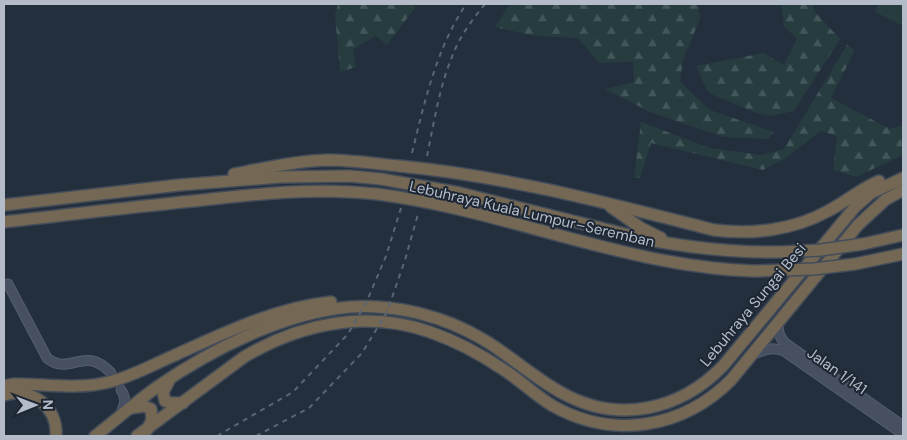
<svg xmlns="http://www.w3.org/2000/svg" width="907" height="440" font-family="'DM Sans',sans-serif">
<style>
.forest{fill:url(#forest-firs)}
.pitch{fill:#263c3f}
.lines{fill:none;stroke-linecap:round;stroke-linejoin:round}
.secondary-casing{stroke:#565f6c;stroke-width:11}
.highway-casing{stroke:#434c59;stroke-width:14}
.secondary{stroke:#465061;stroke-width:9}
.highway{stroke:#746855;stroke-width:11}
.rail{stroke:#5a6575;stroke-width:2;stroke-dasharray:5 5;stroke-linecap:butt}
.highway-bridge-casing{stroke:#434c59;stroke-width:14;stroke-linecap:butt}
.highway-bridge{stroke:#746855;stroke-width:11}
.labels{text-anchor:middle;dominant-baseline:central;stroke-width:4;stroke-linejoin:round;paint-order:stroke}
.street-label{font-size:15px;fill:#b4bcc9;stroke:#1d2633}
</style>
<defs>
<pattern id="forest-firs" width="22" height="20" patternUnits="userSpaceOnUse" patternTransform="scale(1.25)"><rect width="22" height="20" fill="#263c3f"/><path d="M5 1l3.5 6h-7zM16 11l3.5 6h-7z" fill="#435659"/></pattern>
</defs>
<rect width="100%" height="100%" fill="#242f3e"/>
<g class="forest">
<path d="M338,4h75l2,4 -28,37 -11,-9 -23,13 3,18 -16,5 -5,-57z"/>
<path d="M510,4h188l2,15 -17,41 -3,22 30,28 64,22 -6,7 -45,-2 -73,-25 -45,-23 29,-7 -1,-20 -34,1 -21,-25 -43,-2 -40,-9z"/>
<path d="M781,4h32l1,7 26,28 -46,72 -24,5 -13,-3 -44,-18 -7,-7 -10,-22 68,-13 20,12 13,-26 -13,-13z"/>
<path d="M847,45l8,5 -24,48 59,31 13,-4v30l-47,22 -23,-7 4,-34 -16,-5 -35,27 -23,12 -112,-27 -11,35h-6l7,-56 69,26 51,7 23,-6z"/>
</g>
<path class="pitch" d="M878,4h25v22l-28,-14z"/>
<g class="lines">
<g class="secondary-casing">
<g id="secondary">
<path d="M4,284h4l39,74c23,19 37,-14 64,15"/>
<path d="M779,321c-1,9 -1,15 6,22l118,83"/>
<path d="M752,355c11,-5 20,-9 32,-4l119,83"/>
<path d="M120,415c5,-10 7,-16 1,-25"/>
</g>
</g>
<g class="highway-casing">
<g id="highway">
<path d="M234,174c31,-6 63,-13 94,-14 24,0 48,4 71,6 107,10 212,38 315,64 38,5 80,0 114,-19 18,-9 32,-22 51,-30"/>
<path d="M4,205l175,-20 102,-8 68,-1 32,3 79,14 189,47c44,8 87,13 132,12"/>
<path d="M611,207l30,21 20,10"/>
<path d="M4,222c63,-7 126,-15 190,-21 61,-7 122,-14 183,-7 127,16 248,73 378,77"/>
<path d="M863,244l40,-9"/>
<path d="M855,264l48,-10"/>
<path d="M169,381l-6,11 2,9 7,2h11"/>
<path d="M4,386l10,-2c32,0 64,6 95,-2 22,-5 43,-17 64,-26 51,-23 102,-48 158,-54"/>
<path d="M4,395c28,-8 54,12 52,41"/>
<path d="M132,408l12,-2 7,3 1,11 -5,10"/>
<path d="M95,436c21,-16 41,-34 62,-49 55,-38 126,-74 193,-80 46,-3 94,9 134,33 27,16 50,38 78,53 56,31 117,18 161,-27l132,-159 16,-14 32,-15"/>
<path d="M137,436l107,-79c57,-34 123,-47 186,-25 26,9 52,23 74,38 17,11 32,26 49,36 61,34 130,22 178,-26l127,-155 27,-25 18,-10"/>
</g>
</g>
<use href="#secondary" class="secondary"/>
<use href="#highway" class="highway"/>
<g class="rail">
<path d="M412,153c13,-53 24,-103 54,-149"/>
<path d="M427,156c7,-33 12,-68 25,-99 7,-20 20,-37 33,-53"/>
<path d="M217,436l76,-44 55,-58 19,-33 19,-45 15,-48"/>
<path d="M256,436l53,-28 53,-55 25,-41 18,-52 13,-46"/>
</g>
<g class="highway-bridge-casing">
<g id="highway-bridge">
<path d="M781,252l40,-2 42,-6"/>
<path d="M755,271l59,-2 41,-5"/>
</g>
</g>
<use href="#highway-bridge" class="highway-bridge"/>
</g>
<g class="labels">
<g class="street-label">
<text transform="translate(532 214) rotate(13)">Lebuhraya Kuala Lumpur–Seremban</text>
<text transform="translate(753 305) rotate(-50)">Lebuhraya Sungai Besi</text>
<text transform="translate(837 371) rotate(35)">Jalan 1/141</text>
</g>
</g>
<rect width="907" height="440" fill="none" stroke="#b4bcc9" stroke-width="10"/>
<g transform="translate(35 405) rotate(89)" stroke="#1d2633" stroke-width="4" paint-order="stroke">
<path d="M0-4L9 19L0 12L-9 19Z" fill="#b4bcc9"/>
<text y="-8" font-size="14" font-weight="bold" text-anchor="middle" fill="#b4bcc9">N</text>
</g>
</svg>
